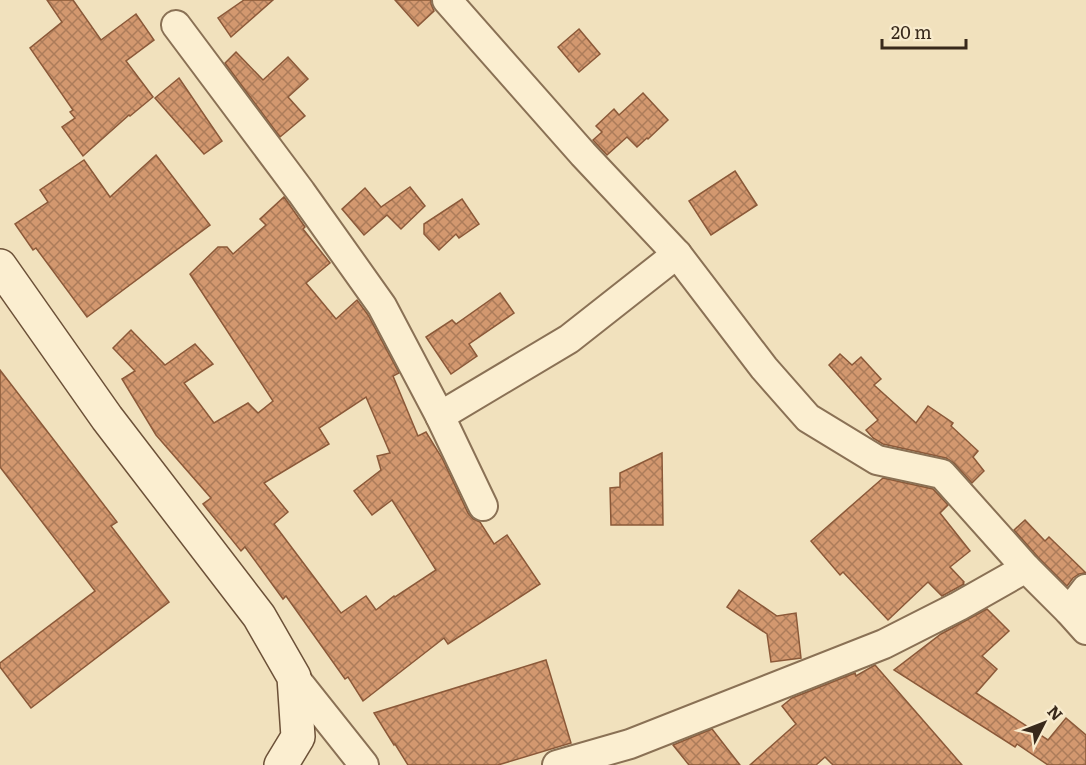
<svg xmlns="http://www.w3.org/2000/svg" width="1086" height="765" font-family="Literata,serif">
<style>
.building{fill:url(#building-cross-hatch);stroke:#8b5939;stroke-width:1.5;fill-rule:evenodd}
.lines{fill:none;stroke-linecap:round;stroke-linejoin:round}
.street-casing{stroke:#8a7155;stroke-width:32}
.secondary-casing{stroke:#6c5138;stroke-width:36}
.street{stroke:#fbeed0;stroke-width:28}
.secondary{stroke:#fbeed0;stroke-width:33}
</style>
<defs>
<pattern id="building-cross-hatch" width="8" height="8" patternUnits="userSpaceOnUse" patternTransform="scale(1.5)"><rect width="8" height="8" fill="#d3986f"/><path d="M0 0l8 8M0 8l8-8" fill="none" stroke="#ac7c5a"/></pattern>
</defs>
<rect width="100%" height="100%" fill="#f1e1bd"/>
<g class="building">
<path d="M47,0h26l28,40 35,-26 18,26 -28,21 27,36 -23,19 -1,-1 -46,41 -21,-29 13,-9 -5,-6 3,-2 -43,-62 32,-26z"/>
<path d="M244,0h29l-42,37 -13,-19z"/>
<path d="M395,0h36v4l3,7 -16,15z"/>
<path d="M579,29l21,25 -21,18 -21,-25z"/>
<path d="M236,52l27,28 25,-23 20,22 -20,18 17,19 -25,21 -55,-74z"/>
<path d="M179,78l43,63 -18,13 -49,-56z"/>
<path d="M643,93l25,27 -20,19 -1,-1 -10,9 -10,-10 -20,18 -14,-15 9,-8 -6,-6 18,-17 5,6z"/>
<path d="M156,155l54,70 -123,92 -51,-69 -3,2 -18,-26 33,-22 -8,-12 44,-30 26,37z"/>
<path d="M735,171l22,34 -46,30 -22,-34z"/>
<path d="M410,187l15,19 -24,23 -14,-14 -23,20 -22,-26 23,-21 16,19z"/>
<path d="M284,197l21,30 -2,2 27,34 -24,20 30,36 21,-19 11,15 31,58 -6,3 25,60 8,-4 16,26 26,55 5,6 7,3 14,22 13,-9 33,49 -92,60 -4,-6 -81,63 -15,-24 -3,2 -59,-83 -3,3 -38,-52 -4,4 -38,-47 8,-6 -55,-63 -34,-56 13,-8 -22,-23 18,-18 34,35 30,-21 18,20 -29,19 30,40 34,-20 10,10 15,-12 -83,-127 28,-27h9l6,7 33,-29 -6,-6zM366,397l24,56 -13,3 4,14 -27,21 18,24 20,-15 44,70 -41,27 -1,-1 -18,14 -10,-14 -25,17 -67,-89 14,-12 -24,-29 65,-39 -10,-16z"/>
<path d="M462,199l17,25 -20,14 -3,-4 -17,16 -15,-16v-10z"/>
<path d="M500,293l14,20 -45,31 8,12 -26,18 -25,-37 26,-17 4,4z"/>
<path d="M840,354l12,11 9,-8 20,22 -7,6 42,38 12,-17 25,17 -2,3 27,25 -5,6 11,14 -12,12 -18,-20 -8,-5 -63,-14 -10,-6 -7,-8 12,-10 -49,-55z"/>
<path d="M0,370l117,152 -6,4 58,76 -138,106 -31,-41v-4l95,-72 -95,-124z"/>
<path d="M662,453l1,72h-52l-1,-37 10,-1v-14z"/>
<path d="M883,478l50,11 15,16 -8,8 30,38 -20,16 14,15 -1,1 1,1 -22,12 -14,-14 -40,38 -45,-48 -3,3 -29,-34z"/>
<path d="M1025,520l20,21 4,-4 37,36 -7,1 -6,4 -6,8 -29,-29 -24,-27z"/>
<path d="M739,590l38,26 19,-3 5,45 -30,4 -4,-28 -40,-27z"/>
<path d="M987,609l22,22 -27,25 15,13 -21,24 72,47 18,-22 20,17v30h-38l-31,-21 -2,3 -121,-77 47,-36z"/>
<path d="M546,660l25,83 -73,22h-90l-13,-21 -1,1 -20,-32z"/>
<path d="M875,665l87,100h-129l-8,-8 -9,8h-66l46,-41 -14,-18 10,-8 63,-25 1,3z"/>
<path d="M712,729l28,36h-51l-16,-20z"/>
</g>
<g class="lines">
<g class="street-casing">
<g id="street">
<path d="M447,0l136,154 94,100 87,114 44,50 69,42 65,14 84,94"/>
<path d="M176,25l125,167 81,114 58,110"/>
<path d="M483,506l-43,-90 129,-77 108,-85"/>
<path d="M1069,611l17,-22"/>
<path d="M294,677l70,88"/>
<path d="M557,765l73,-21 254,-100 75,-38 67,-38 43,43 17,19"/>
</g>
</g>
<g class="secondary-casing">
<path id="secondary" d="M0,266l107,152 152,198 35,61 4,60 -17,28"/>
</g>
<use href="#street" class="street"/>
<use href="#secondary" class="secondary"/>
</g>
<g transform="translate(1044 723) rotate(48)" stroke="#f8ebcd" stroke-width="4.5" paint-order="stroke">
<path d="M0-4.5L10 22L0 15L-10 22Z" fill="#38291b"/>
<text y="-9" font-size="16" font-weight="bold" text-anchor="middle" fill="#38291b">N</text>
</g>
<path d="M882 39v9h84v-9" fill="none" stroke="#38291b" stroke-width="3"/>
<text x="891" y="39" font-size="18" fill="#38291b" stroke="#f8ebcd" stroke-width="4.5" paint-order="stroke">20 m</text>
</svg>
